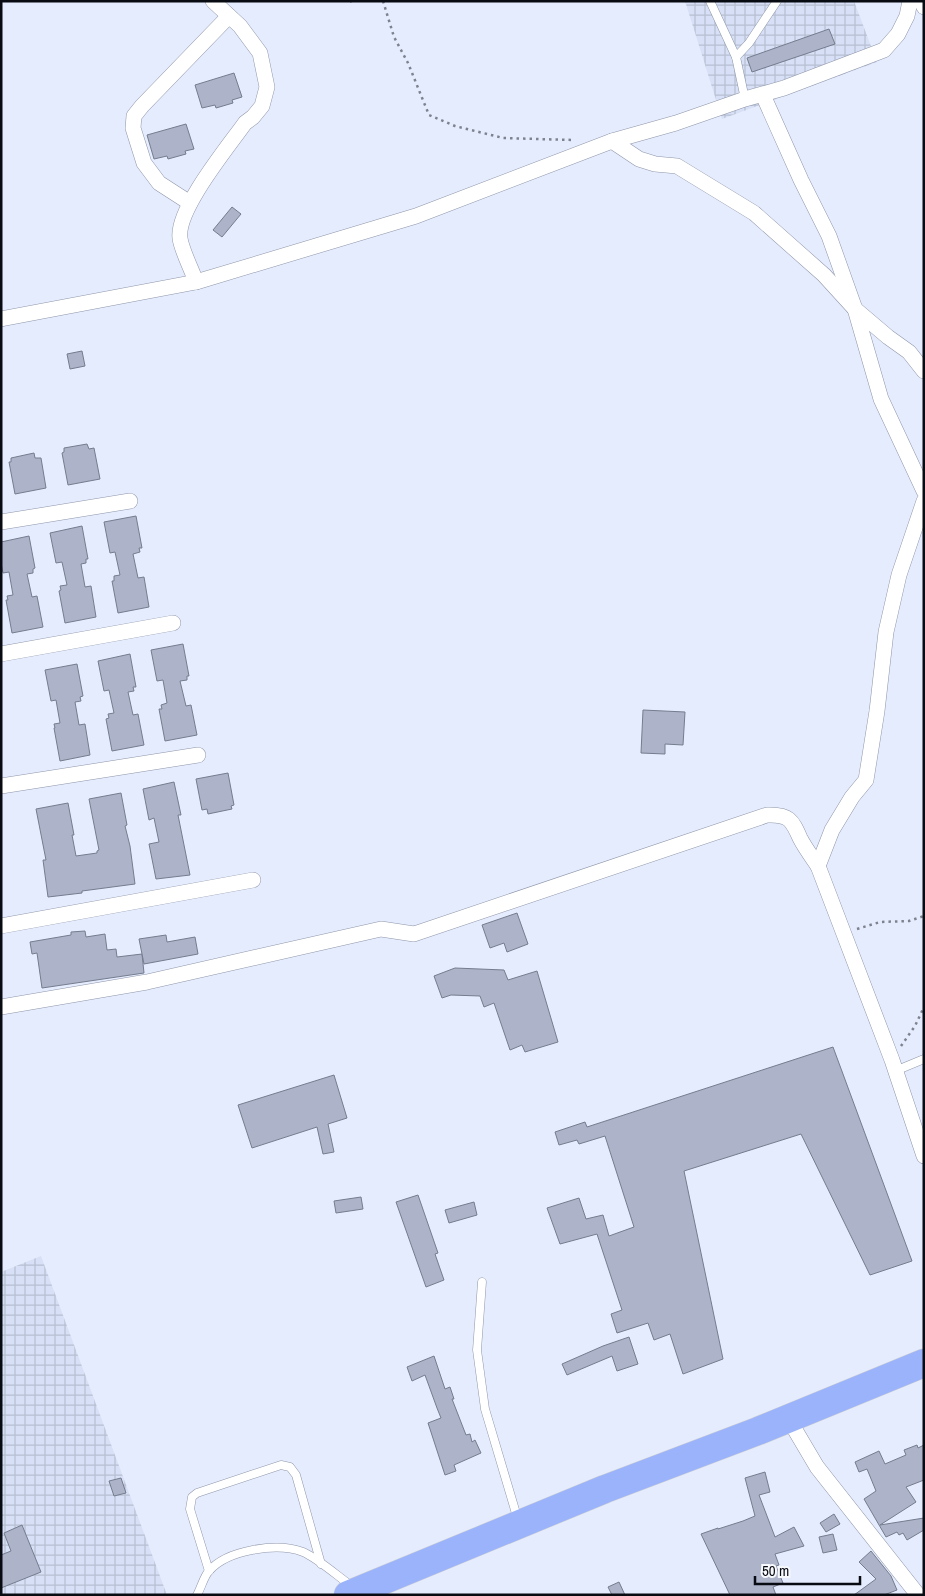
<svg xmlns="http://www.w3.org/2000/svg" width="925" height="1596" font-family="'Archivo Narrow',sans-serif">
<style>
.industrial{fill:url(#industrial-grid)}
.building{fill:#adb4c9;stroke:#747c8f}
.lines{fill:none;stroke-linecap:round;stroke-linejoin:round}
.lane-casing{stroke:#8e96a9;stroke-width:9}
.street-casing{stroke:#8e96a9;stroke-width:16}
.highway-casing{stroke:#d3d3d4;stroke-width:29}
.path{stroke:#7e828f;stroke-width:2.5;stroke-dasharray:2.5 4;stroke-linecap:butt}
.lane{stroke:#fff;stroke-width:8}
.street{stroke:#fff;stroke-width:15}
.highway{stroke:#9ab3fb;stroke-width:28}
</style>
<defs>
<pattern id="industrial-grid" width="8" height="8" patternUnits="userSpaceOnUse" patternTransform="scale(1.25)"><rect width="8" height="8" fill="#d7e0f6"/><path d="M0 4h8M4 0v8" fill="none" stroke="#b7bfd2"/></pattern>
</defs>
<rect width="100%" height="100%" fill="#e5ecfd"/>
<g class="industrial">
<path d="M685,1h169l23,61 -155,57z"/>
<path d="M41,1256l126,339h-166v-323z"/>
</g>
<g class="building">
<path d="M829,29l6,15 -83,28 -5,-14z"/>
<path d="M234,73l8,24 -10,3 1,3 -17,5 -1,-3 -13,3 -7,-23z"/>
<path d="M186,124l8,25 -9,2 1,3 -18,5 -1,-3 -13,3 -7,-24z"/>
<path d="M232,207l9,7 -19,23 -9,-7z"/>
<path d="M82,351l3,15 -15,3 -3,-15z"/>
<path d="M87,444l2,5 5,-1 6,31 -32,6 -6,-32 2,-1v-4z"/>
<path d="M34,453l1,5h6l5,30 -31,6 -6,-32h2v-4z"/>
<path d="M136,516l6,32h-3l1,4 -7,2 5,24 6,-1 5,30 -31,6 -6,-32h2v-5l6,-1 -5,-23 -5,1 -6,-31z"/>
<path d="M82,526l6,33h-2v4l-5,1 4,23 6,-1 5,31 -31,6 -6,-32 2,-1 -1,-4 7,-1 -5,-23 -6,1 -6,-30z"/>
<path d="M29,536l6,32 -2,1v4l-6,1 5,23 5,-1 6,31 -31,6 -6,-33h2l-1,-4 6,-1 -4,-23 -6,1 -2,-10v-21z"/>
<path d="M183,644l6,32h-2v4l-7,1 6,25 5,-1 6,30 -32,6 -6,-32h3l-1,-4 6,-2 -4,-23 -6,1 -6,-31z"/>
<path d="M130,654l6,33h-3l1,4 -6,1 5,23 5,-1 6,31 -32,6 -6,-32 3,-1 -1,-4 6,-1 -5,-23 -5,1 -6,-30z"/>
<path d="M77,664l6,32 -3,1 1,4 -6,1 4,23 6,-1 5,31 -30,6 -6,-33h1l-1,-4 6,-1 -4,-23 -5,1 -6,-31z"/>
<path d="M643,710l42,2 -2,33 -18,-1v10l-24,-1z"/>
<path d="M228,773l6,32 -3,1 1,3 -24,5 -1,-5 -5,1 -6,-31z"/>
<path d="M174,782l7,33h-3l12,60 -34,4 -7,-35 10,-2 -5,-24 -5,2 -6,-31z"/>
<path d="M121,793l6,32 -2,1 5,20 5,38 -53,7v2l-34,4 -5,-37h3l-10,-51 32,-6 6,32h-2l4,21 21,-3v-2l2,-1 -10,-51z"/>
<path d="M517,913l11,31 -21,8 -3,-9 -14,5 -8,-23z"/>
<path d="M85,931l1,6 19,-3 2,16 9,-1 1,8 25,-3 2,19 -102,15 -5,-35 -5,1 -2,-12 41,-7v-3z"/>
<path d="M166,935l1,7 28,-5 3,17 -54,10 -5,-25z"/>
<path d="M455,968l49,2 4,10 29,-9 21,71 -33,10 -3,-7 -12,5 -16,-47 -10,4 -4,-11 -29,-1 -9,3 -8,-22z"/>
<path d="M833,1047l79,214 -42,14 -69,-141 -117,37 39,188 -40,15 -13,-40 -16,6 -6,-17 -31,10 -6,-19 11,-4 -25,-76 -37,10 -13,-36 32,-10 7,21 17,-4 6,21 25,-9 -29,-91 -26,8 -2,-4 -18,5 -4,-13 30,-10 2,5z"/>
<path d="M334,1075l13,43 -19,6 6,28 -11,2 -6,-27 -65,21 -14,-43z"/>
<path d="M418,1195l20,58 -3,1 9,26 -18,7 -30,-85z"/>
<path d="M361,1197l2,12 -27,4 -2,-12z"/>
<path d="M474,1202l3,13 -28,8 -4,-13z"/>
<path d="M629,1337l9,27 -21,7 -5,-15 -45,19 -5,-11 41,-18z"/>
<path d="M434,1356l11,33 5,-2 4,12h-2l14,36 4,-1 2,8 3,-2 6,13 -27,12 2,6 -11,4 -17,-52 13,-5 -4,-10 -12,-33 -13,6 -5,-14z"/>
<path d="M917,1445l1,3 6,-3v35l-18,7 10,15 -36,23 44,-7v12l-17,10 -4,-7 -4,2 -2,-3 -11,5 -22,-38 12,-8 -9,-22 -8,3 -4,-10 24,-11 6,13 21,-9 -2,-5z"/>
<path d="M765,1472l5,20 -11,3 16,42 19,-10 10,19 -29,8 4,11 -3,1 7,17 -10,4 3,8h-46l-29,-61 17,-6v1l25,-8 12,-5 -10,-38z"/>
<path d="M121,1478l5,15 -12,3 -5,-15z"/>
<path d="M834,1514l6,10 -14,8 -6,-9z"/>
<path d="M22,1525l19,47 -40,16v-33l10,-4 -7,-18z"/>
<path d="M833,1534l4,16 -14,3 -4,-16z"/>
<path d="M871,1551l20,25 6,14 -13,5h-30l22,-16 -17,-17z"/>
<path d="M619,1582l6,13h-13l-4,-8z"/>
</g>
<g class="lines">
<g class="lane-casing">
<g id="lane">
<path d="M710,1l26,56 9,42"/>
<path d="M736,57l13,-14 28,-42"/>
<path d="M895,1071l29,-12"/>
<path d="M482,1282l-5,68 8,59 33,111"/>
<path d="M209,1571l-19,-62 2,-12 5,-4 84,-28 9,2 6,8 25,89"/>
<path d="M197,1595c4,-7 7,-19 12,-24 18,-21 68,-29 94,-19 13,5 37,26 50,35"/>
</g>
</g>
<g class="street-casing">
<g id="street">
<path d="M921,1l3,6"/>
<path d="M763,95l38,85 28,56 26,73 26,90 43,92"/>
<path d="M612,141l27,18 16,5 22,2 77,47 70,62 31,34 33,28 21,15 15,19"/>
<path d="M190,203l-31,-20 -15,-20 -11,-35 1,-12 8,-10 87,-90"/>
<path d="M196,282c-4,-12 -15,-33 -16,-44 -4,-28 48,-91 65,-115l8,-6 9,-11 5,-19 -7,-34 -20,-27 -27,-25"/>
<path d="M1,319l195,-37 220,-66 196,-75 64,-18 69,-24 39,-11 100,-38 14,-16 9,-18 3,-15"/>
<path d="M1,522l129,-21"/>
<path d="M1,654l172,-31"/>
<path d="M1,786l197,-31"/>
<path d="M818,866l14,-36 20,-33 14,-17 11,-69 9,-79 13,-57 25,-74"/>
<path d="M1,926l252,-46"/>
<path d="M1,1007l146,-25 234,-53 33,5 353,-119c22,-1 25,5 33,23 5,10 12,19 18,28l74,194 32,96"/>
<path d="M788,1418l29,49 101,128"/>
</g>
</g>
<g class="highway-casing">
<path id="highway" d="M348,1595l257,-106 153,-58 166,-68"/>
</g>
<g class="path">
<path d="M383,1l11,36 14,26 21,52 26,11 48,12 70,2"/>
<path d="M350,2l1,-1"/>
<path d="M857,929l23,-7 29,-1 15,-5"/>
<path d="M901,1046l14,-20 9,-19"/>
</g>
<use href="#lane" class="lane"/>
<use href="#street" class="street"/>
<use href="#highway" class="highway"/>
</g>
<rect width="925" height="1596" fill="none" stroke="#090b12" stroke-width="5"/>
<path d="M755 1576v8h105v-8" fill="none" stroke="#090b12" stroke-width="2.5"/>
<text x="762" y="1576" font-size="15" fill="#090b12" stroke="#f7f9fd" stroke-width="4" paint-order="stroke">50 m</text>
</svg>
